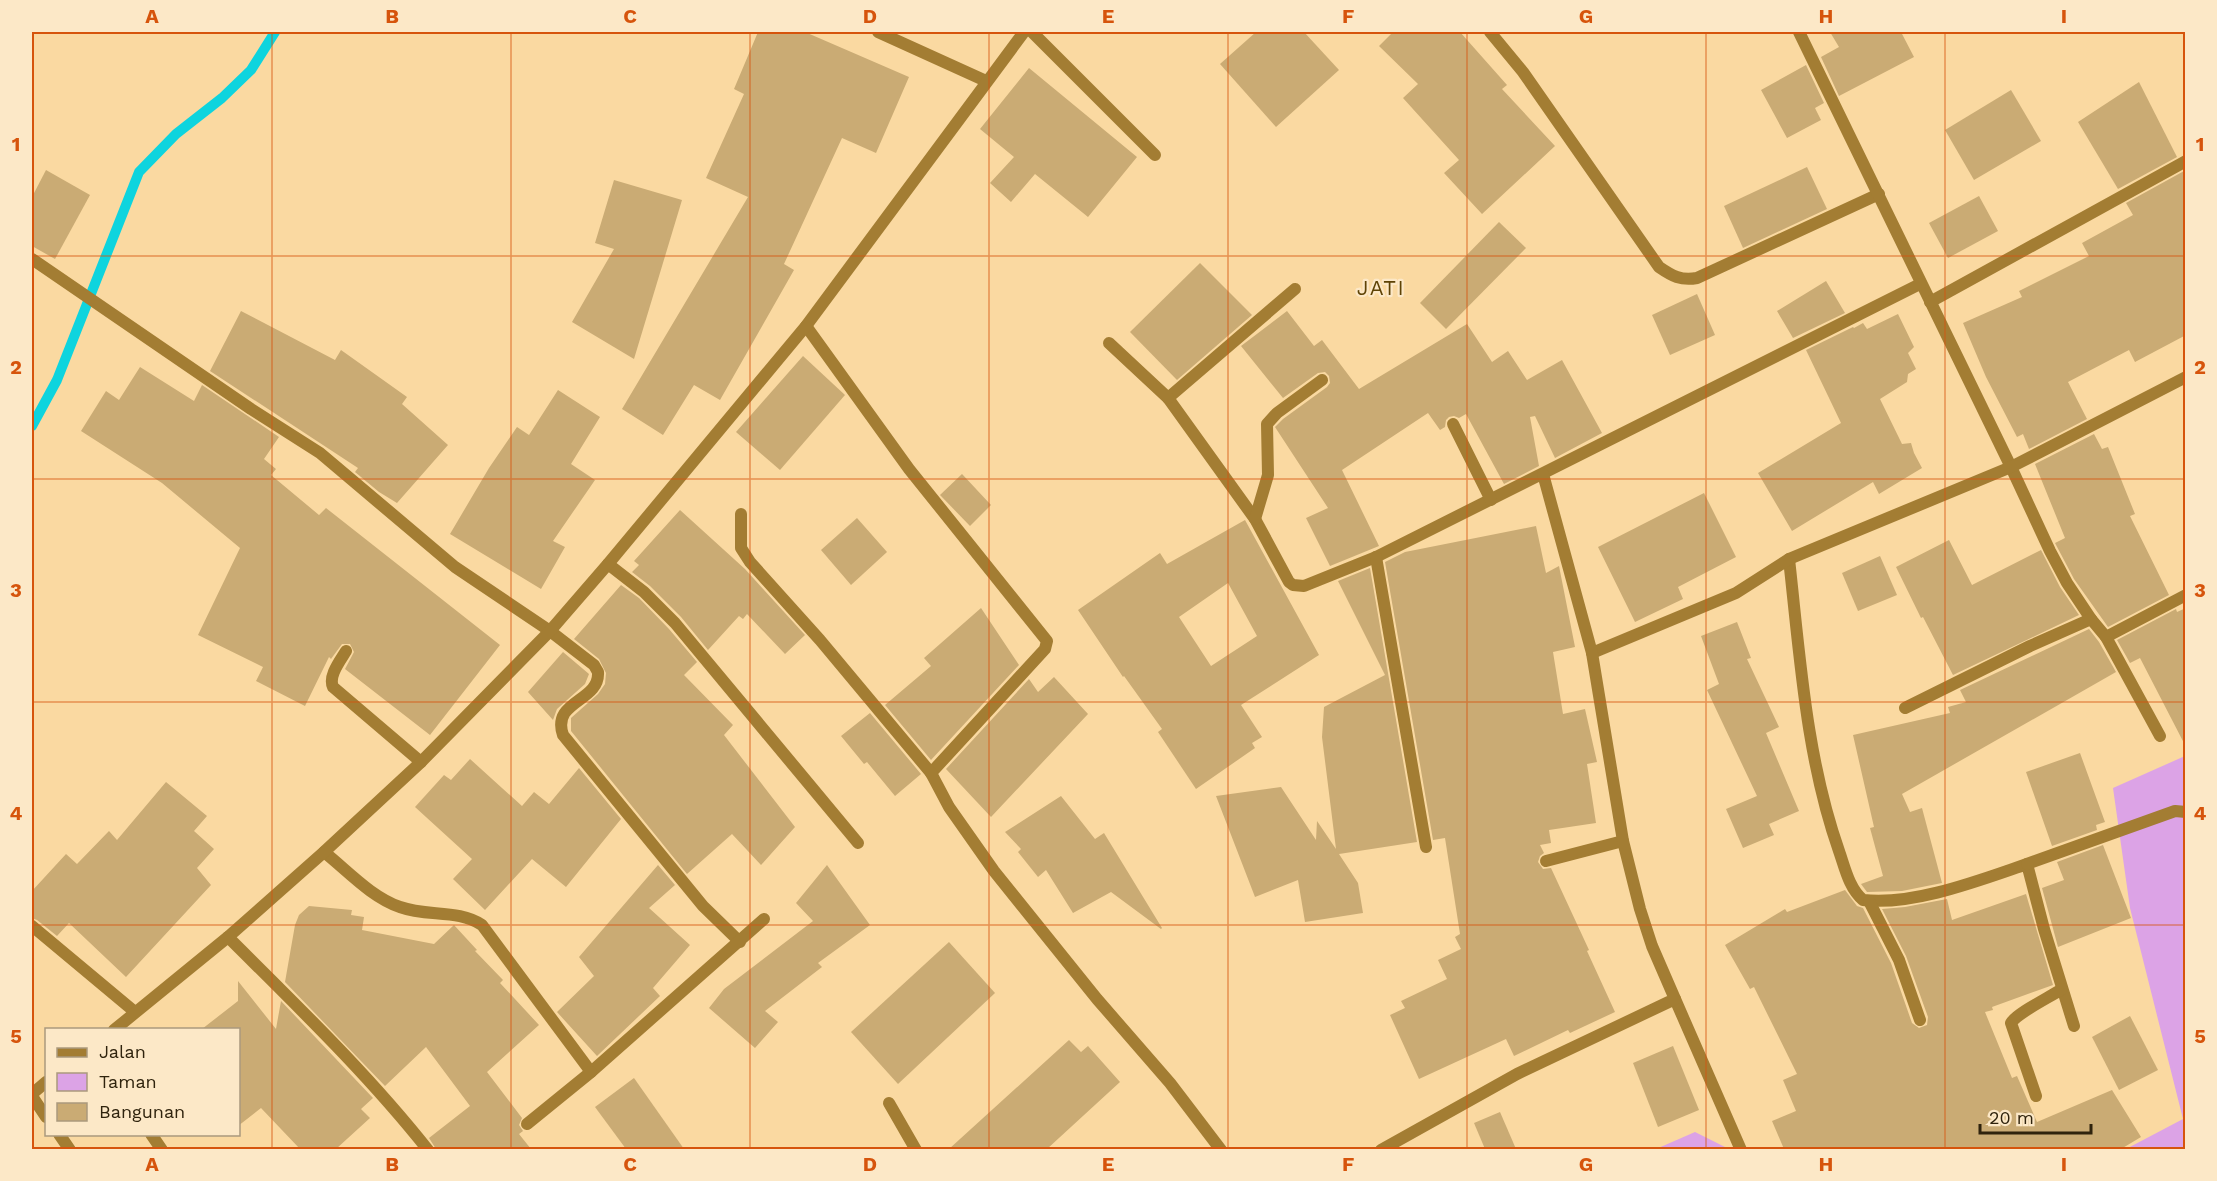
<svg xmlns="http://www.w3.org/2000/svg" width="2217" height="1181" font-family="'Work Sans',sans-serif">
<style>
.green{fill:#dca3e6}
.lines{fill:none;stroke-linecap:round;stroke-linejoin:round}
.stream{stroke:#0ed4de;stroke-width:10}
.building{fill:#caab74;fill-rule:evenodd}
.lane{stroke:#a37d33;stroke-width:12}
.street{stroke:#a37d33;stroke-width:12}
.grid{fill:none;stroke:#d6540c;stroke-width:1.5;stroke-opacity:0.55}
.labels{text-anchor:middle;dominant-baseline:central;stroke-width:4.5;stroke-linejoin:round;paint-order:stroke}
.quarter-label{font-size:21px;letter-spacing:1.5px;fill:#5e4305;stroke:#fce8c7}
.neatline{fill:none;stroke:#d6540c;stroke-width:2}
.grid-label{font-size:20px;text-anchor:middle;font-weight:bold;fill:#d6540c}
</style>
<rect width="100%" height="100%" fill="#fad9a1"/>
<g class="green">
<path d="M2185,756v393h-59l57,-30 -53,-211 -17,-120z"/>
<path d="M1695,1132l34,17h-73z"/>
</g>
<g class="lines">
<path class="stream" d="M32,426l25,-46 82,-208 37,-38 46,-36 29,-28 24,-38"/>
</g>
<g class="building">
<path d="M758,32h47l104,45 -33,76 -34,-15 -58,126 10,6 -74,130 -26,-15 -31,50 -41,-26 126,-212 -42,-19 38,-84 -10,-5z"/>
<path d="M1256,32h48l35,38 -63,57 -56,-63z"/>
<path d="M1393,32h67l47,53 -5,4 53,57 -73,68 -38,-41 15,-13 -56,-62 15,-14 -39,-38z"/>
<path d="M1830,32h71l13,25 -75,39 -18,-39 18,-10z"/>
<path d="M1806,65l18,38 -9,5 6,12 -34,18 -26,-48z"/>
<path d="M1029,68l108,89 -49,60 -53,-43 -24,28 -21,-19 24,-26 -34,-28z"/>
<path d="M2139,82l38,75 -59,32 -40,-67z"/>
<path d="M2011,90l30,51 -67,39 -29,-50z"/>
<path d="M1807,167l20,42 -84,39 -19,-42z"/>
<path d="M46,170l44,25 -35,64 -23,-13v-49z"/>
<path d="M2184,171l2,164 -51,27 -6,-12 -61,32 19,37 -58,30 -6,-15 -6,3 -31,-60 -23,-54 59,-26 -3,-6 70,-35 -7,-13 51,-28 -7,-12z"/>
<path d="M614,180l68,20 -48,159 -62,-37 42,-73 -19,-6z"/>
<path d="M1979,196l19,35 -50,27 -19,-35z"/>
<path d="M1499,222l27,26 -80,81 -26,-26z"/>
<path d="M1200,263l52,52 -75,65 -47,-48z"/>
<path d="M1826,281l19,32 -52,25 -16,-27z"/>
<path d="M1697,294l18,41 -45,20 -18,-40z"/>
<path d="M241,311l94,49 6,-10 66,47 -5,7 46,41 -51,58 -18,-11 -24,-20 3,-4 -148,-97z"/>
<path d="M1287,311l27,35 8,-6 37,49 108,-65 25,38 16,-11 19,29 35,-20 40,73 -47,25 -20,-42 -5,1 9,49 -35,18 -38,-70 -7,4 -5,-2 -5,1 -3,3 -1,7 -5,3 -12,-17 -86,57 37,76 -49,20 -24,-48 22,-10 -53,-81 8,-8 44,-32 3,-4 -1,-7 -4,-4 -7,1 -35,25 -42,-52z"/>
<path d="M1898,314l16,33 -6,6 8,16 -8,5 -1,8 -27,17 22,45 9,-1 3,10 8,15 -43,26 -6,-12 -81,49 -34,-58 83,-50 -35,-73 47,-23 1,1 9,-5 4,6z"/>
<path d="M803,356l42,39 -65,75 -44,-38z"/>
<path d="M140,367l54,34 8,-16 77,52 -15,22 12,10 -5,6 48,40 7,-7 174,137 -70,90 -85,-66 9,-17 -4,-8h-8l-11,15 -2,-2 -24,49 -49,-25 7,-14 -65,-32 42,-87 -78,-65 -81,-52 25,-40 13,9z"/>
<path d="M558,390l42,27 -29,47 24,16 -42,61 12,6 -24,42 -91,-55 39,-66 28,-41 12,8z"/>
<path d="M2094,434l8,15 6,-2 27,67 -5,2 39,79 -61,32 -34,-48 -19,-36 10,-5 -30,-74z"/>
<path d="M962,474l29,31 -21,21 -30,-31z"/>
<path d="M1704,493l32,64 -58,30 5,12 -48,23 -37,-75z"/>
<path d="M680,510l65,59 60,66 -20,19 -38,-40 -4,5 -4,-3 -31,34 -27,-33 -31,-31 -18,-14 7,-7 -5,-4z"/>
<path d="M857,518l30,34 -36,33 -30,-35z"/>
<path d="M1245,520l74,135 -78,50 21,32 -10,6 3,5 -59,41 -38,-57 4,-3 -38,-53 -1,1 -45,-67 82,-57 7,11zM1228,583l29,53 -46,30 -32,-49z"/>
<path d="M1536,526l10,47 13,-7 16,81 -22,5 10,62 22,-5 12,53 -10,2 9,59 -47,7 2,13 -11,2 4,8 -4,3 -2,6 5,7 8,-1 38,82 -2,1 28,61 -45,21 -2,-3 -54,26 -8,-17 -87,40 -29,-64 15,-7 -4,-7 46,-22 -9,-19 23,-11 -6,-12 5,-3 -15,-96 -12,2 -48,-278 20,-10z"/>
<path d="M1949,540l23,45 69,-35 19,37 19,28 -126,60 -30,-58 -2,1 -25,-51z"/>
<path d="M1880,556l17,39 -39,16 -16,-38z"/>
<path d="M1370,568l47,274 -78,12 19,29 5,30 -58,9 -7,-42 -43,17 -39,-101 65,-9 35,53 1,-19 19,28 -14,-112 2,-30 61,-32 -47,-94z"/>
<path d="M621,585l18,13 30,31 28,33 -13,13 49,50 -9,10 71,92 -34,38 -29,-31 -45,40 -116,-143v-13l27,-24 7,-10 1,-11 -7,-14 -25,-20z"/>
<path d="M981,608l38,57 -88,95 -46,-55 46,-39 -7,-8z"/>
<path d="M2186,608v139l-46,-89 -10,5 -13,-23 59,-31 1,3z"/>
<path d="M1737,622l14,36 -4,1 32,68 -13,6 33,78 -30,13 5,11 -31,13 -17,-39 31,-13 -50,-106 12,-6 -18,-48z"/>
<path d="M2089,629l10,13 17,30 -214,122 8,18 12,-4 20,75 -40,8 -35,1 -6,-8 22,-8 -13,-48 4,-1 -21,-92 97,-22 -2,-6 18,-5 -6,-12z"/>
<path d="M563,652l26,22 -4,10 -28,25 -4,11 -25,-28z"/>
<path d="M1054,677l34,37 -97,103 -45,-48 83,-90 9,13z"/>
<path d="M870,713l51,61 -26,22 -28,-34 -3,2 -23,-28z"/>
<path d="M2080,753l25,69 -9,3 1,5 -45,16 -26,-74z"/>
<path d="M470,759l52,47 12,-14 15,12 30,-36 42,51 -55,68 -34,-28 -47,51 -32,-31 19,-20 -57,-52 29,-32 7,5z"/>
<path d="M166,782l41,34 -13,15 20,18 -17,19 14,17 -85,92 -57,-54 -12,13 -20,-16 -5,-2v-27l34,-37 11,10 32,-33 8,9z"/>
<path d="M1061,796l34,43 9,-6 58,95 -1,1 -50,-37 -38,21 -27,-43 -8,7 -20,-25 3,-3 -16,-17z"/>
<path d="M2103,845l28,73 -73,29 -16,-59 22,-8 -7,-18z"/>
<path d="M658,865l17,20 -26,23 41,37 -37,43 7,8 -63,60 -40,-44 37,-36 -15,-19z"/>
<path d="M827,865l43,60 -52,38 4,4 -57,44 13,11 -23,26 -46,-40 15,-19 89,-68 -17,-18z"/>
<path d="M1845,890l12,16 6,2 28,55 21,60 7,5 8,-3 1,-8 -22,-61 -24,-47 23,-2 42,-8 5,21 74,-26 27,91 -61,22 1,3 -8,2 27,66 5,-2 20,46 75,-32 29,47 -20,12h-337l-12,-28 24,-10 -13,-31 14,-6 -43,-87 -4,2 -25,-44 60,-36 2,3z"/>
<path d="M309,906l43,4 -1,5 13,2 -2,13 72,14 20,-19 23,25 -2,1 28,29 -3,3 39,42 -52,47 35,46 -3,7 4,6 -4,3 12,15h-95l-7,-11 41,-32 -44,-59 -41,39 -100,-104 10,-57 4,-10z"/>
<path d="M949,942l46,51 -97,91 -47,-52z"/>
<path d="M238,981l38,48 5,-28 92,97 -12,11 9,9 -34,31h-36l-39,-41 -23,18v-97h-36l36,-28z"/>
<path d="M2130,1016l28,54 -39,20 -27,-53z"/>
<path d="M1069,1040l12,12 7,-6 32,36 -73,67h-98z"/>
<path d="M1673,1046l26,64 -41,17 -25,-64z"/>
<path d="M634,1078l50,71h-58l-31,-42z"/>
<path d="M1500,1112l16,37h-31l-11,-26z"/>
</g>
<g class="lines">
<path class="lane" d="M1032,32l123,123"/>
<g class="street">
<path d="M878,32l108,49"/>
<path d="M1490,32l33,40 136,195c13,9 22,14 38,11l182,-84"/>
<path d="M1799,32l212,435 39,84 17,32 24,36 15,18 54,99"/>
<path d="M32,259l219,150 69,44 135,114 95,64 44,34 4,7c2,30 -47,28 -35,63l140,171 37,36"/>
<path d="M1295,289l-127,109 87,121 34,63 4,3 11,1 72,-29 544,-273"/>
<path d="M1930,302l256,-141"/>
<path d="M806,326l103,143 138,172 -2,8 -114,124"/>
<path d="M1109,343l59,55"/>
<path d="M1453,424l38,76"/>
<path d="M741,514v34l9,14 70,78 111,133 18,34 45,64 103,128 73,84 51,67"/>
<path d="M1255,519l13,-44 -1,-51 10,-11 45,-33"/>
<path d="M1376,557l50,290"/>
<path d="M1789,559c11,98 17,198 50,292 6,17 10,37 24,49 50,6 117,-20 164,-36l17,65 30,97"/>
<path d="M608,564l36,28 31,31 183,220"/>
<path d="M2106,637l80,-42"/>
<path d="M346,651c-6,10 -18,25 -13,36l88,75"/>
<path d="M1592,653l144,-60 53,-34 222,-92 175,-90"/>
<path d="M1905,708l125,-62 61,-27"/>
<path d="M324,852c24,19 47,45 76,55 27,10 58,2 82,18l109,147 173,-153"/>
<path d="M1546,861l77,-20"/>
<path d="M2027,864l148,-53 11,1"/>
<path d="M1869,901l30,59 21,60"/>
<path d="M32,926l103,86"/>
<path d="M228,937c69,69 139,136 200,213"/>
<path d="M1675,999l66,151"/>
<path d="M114,1030l114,-93 96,-85 97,-90 129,-131 58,-67 198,-238 218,-294"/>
<path d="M32,1094l14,-12"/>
<path d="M32,1096l14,21"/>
<path d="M2036,1096l-25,-73c6,-10 39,-26 51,-34"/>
<path d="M889,1103l27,47"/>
<path d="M527,1124l64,-52"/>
<path d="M59,1134l11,16"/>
<path d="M151,1134l11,16"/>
<path d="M1381,1150l136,-76 158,-75 -23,-53 -12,-37 -17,-68 -31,-188 -49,-179"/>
</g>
</g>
<path class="grid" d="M272,32v1118M511,32v1118M750,32v1118M989,32v1118M1228,32v1118M1467,32v1118M1706,32v1118M1945,32v1118M32,256h2154M32,479h2154M32,702h2154M32,925h2154"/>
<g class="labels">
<g class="quarter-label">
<text x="1381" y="287">JATI</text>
</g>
</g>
<rect width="2217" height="1181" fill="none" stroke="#fce8c7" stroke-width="66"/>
<rect x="45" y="1028" width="195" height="108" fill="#fce8c7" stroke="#aa997d" stroke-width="1.5"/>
<rect x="57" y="1048" width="30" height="9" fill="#a37d33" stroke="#aa997d" stroke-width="1.5"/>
<text x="99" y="1058" font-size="18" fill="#2f230d">Jalan</text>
<rect x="57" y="1073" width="30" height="18" fill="#dca3e6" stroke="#aa997d" stroke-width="1.5"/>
<text x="99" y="1088" font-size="18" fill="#2f230d">Taman</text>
<rect x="57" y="1103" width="30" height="18" fill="#caab74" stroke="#aa997d" stroke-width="1.5"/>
<text x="99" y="1118" font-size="18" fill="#2f230d">Bangunan</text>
<path d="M1980 1124v9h111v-9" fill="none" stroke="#2f230d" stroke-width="3"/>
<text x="1989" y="1124" font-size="18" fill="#2f230d" stroke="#fce8c7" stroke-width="4.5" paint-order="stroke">20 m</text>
<rect x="33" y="33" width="2151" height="1115" class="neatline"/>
<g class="grid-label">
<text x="152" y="23">A</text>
<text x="392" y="23">B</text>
<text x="630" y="23">C</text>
<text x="870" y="23">D</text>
<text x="1108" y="23">E</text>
<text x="1348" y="23">F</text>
<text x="1586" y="23">G</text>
<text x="1826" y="23">H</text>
<text x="2064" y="23">I</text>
<text x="16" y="151">1</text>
<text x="2200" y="151">1</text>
<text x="16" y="374">2</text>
<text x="2200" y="374">2</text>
<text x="16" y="597">3</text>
<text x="2200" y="597">3</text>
<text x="16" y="820">4</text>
<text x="2200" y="820">4</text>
<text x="16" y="1043">5</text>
<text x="2200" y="1043">5</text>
<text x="152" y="1171">A</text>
<text x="392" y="1171">B</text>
<text x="630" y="1171">C</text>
<text x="870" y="1171">D</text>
<text x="1108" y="1171">E</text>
<text x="1348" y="1171">F</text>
<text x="1586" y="1171">G</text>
<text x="1826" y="1171">H</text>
<text x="2064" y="1171">I</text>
</g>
</svg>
